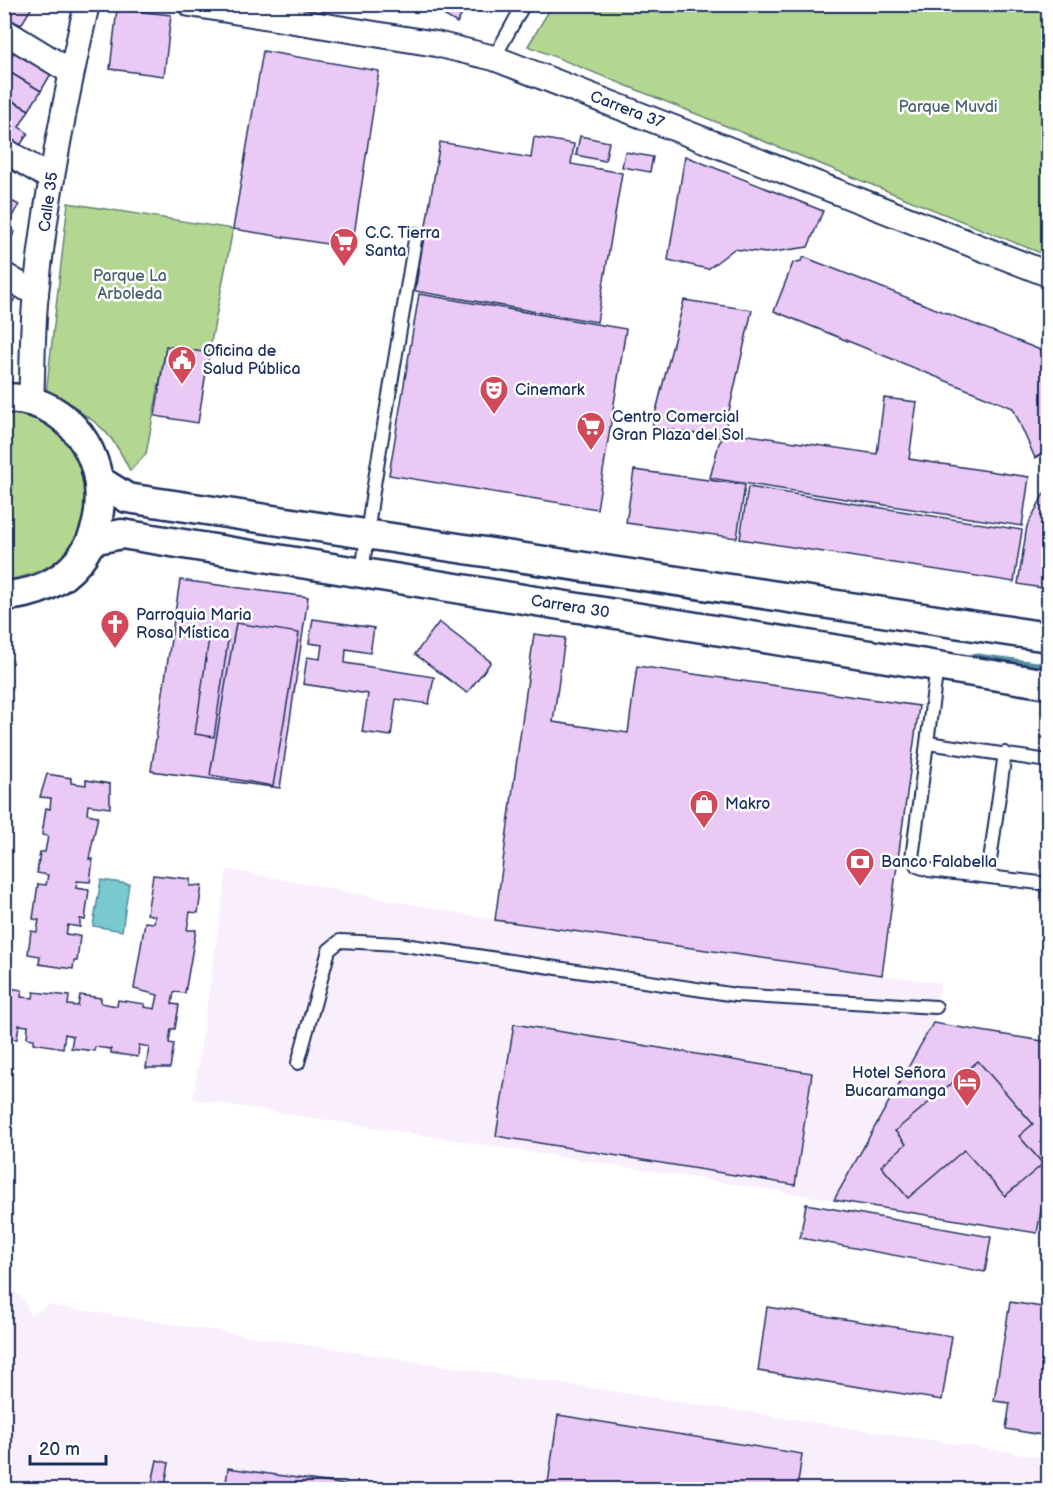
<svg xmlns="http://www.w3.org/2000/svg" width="1053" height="1494" font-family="'Balsamiq Sans',sans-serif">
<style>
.built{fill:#f9effc}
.green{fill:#b3d690;stroke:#678277;stroke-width:1.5}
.water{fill:#79cacf;stroke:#538ca2;stroke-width:1.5}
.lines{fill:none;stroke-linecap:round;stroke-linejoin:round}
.stream{stroke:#538ca2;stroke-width:8}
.building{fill:#ebc9f5;stroke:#1b2f5e;stroke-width:1.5}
.service-casing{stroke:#1b2f5e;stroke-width:16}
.minor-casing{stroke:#1b2f5e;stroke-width:28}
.tertiary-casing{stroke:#1b2f5e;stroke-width:33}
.service{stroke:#fff;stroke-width:12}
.minor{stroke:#fff;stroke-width:24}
.tertiary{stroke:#fff;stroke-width:28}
.labels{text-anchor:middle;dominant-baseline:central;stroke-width:5;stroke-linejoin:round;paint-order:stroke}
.park-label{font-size:16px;fill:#49616d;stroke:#fff}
.street-label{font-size:16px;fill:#1b2f5e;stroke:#fff}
.poi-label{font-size:16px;fill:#1b2f5e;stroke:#fff;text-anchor:start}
</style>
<rect width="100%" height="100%" fill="#fff"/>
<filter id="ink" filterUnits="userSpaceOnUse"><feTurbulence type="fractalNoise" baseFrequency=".0167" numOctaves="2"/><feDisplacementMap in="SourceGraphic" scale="12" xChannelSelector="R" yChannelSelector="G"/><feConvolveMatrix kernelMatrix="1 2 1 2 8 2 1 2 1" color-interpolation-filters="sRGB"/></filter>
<g filter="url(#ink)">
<g class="built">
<path d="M227,869l268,51 446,63 -5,24 -3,16 -99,177 -641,-101z"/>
<path d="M4,1283l20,16 6,16 18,-10 1000,153v31h-1043z"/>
</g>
<g class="green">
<path d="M553,4l495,1v251l-520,-210z"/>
<path d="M68,203l165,26 -24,124 -43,-6 -20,107 -16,17c-22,-48 -39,-53 -84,-77z"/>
<path d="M5,410c11,2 25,3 35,8 54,26 64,108 16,143 -16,12 -33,16 -51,19z"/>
</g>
<path class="water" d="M101,880l28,4 -7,47 -29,-5z"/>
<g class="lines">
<path class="stream" d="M974,657l74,10"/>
</g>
<g class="building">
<path d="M4,4h30l-13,21 -17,-9z"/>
<path d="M425,4h43l-11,19z"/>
<path d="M117,9l54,6 -7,61 -54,-7z"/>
<path d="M15,50l37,22 -11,19 -37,-22z"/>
<path d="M263,51l116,20 -27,177 -119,-19z"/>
<path d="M4,69l37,22 -12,19 -25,-14z"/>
<path d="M12,101l17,9 -10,17 9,6 -10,16 -14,-8v-27z"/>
<path d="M580,136l29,6 -4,19 -29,-6z"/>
<path d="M534,137l40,7 -3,20 51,9 -25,149 -182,-31 25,-149 91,16z"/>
<path d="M625,152l28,5 -3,15 -28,-5z"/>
<path d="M685,156l138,55 -15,36 -42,6 -32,-4 -26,20 -40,-9z"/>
<path d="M4,197l15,8 -11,18 -4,-3z"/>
<path d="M4,226l11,6 -11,18z"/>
<path d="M804,257l244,96v97l-13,8 -22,-50 -239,-97 19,-48 8,-2z"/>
<path d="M4,283l15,9 -15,24z"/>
<path d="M419,294l207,35 -29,180 -208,-34z"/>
<path d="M684,300l68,10 -29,128 -71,-11z"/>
<path d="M166,346l43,7 -11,70 -43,-7z"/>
<path d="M884,398l33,4 -8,57 120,18 -7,49 -312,-48 9,-35 9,-11 149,22z"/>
<path d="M634,470l111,15 -8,53 -111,-15z"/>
<path d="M1048,486v103l-30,-5 9,-58z"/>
<path d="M748,487l274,43 -8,52 -274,-43z"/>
<path d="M180,580l128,17 -28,191 -129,-17z"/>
<path d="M313,619l61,9 -4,25 -24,-4 -1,14 89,14 -5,27 -33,-5 -5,37 -29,-4 6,-38 -65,-10 4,-27 13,2 2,-14 -13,-2z"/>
<path d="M439,622l52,40 -24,31 -52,-39z"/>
<path d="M236,623l63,10 -26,153 -63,-11z"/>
<path d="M534,634l31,4 -12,84 75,11 9,-67 282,40 -37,269 -387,-55z"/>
<path d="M209,638l19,2 -14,97 -19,-3z"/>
<path d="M47,774l24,4v5l15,2v-5l24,4v24l-22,-3 -1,9 11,2 -9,43h4l-3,23 -13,-1 -1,7 13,2 -4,30 -5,-1v8l-12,-2 -2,9 14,2 -3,25h-3l-1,8 -34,-5 1,-8 -12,-2 3,-23 6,1 2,-12 -6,-1 5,-35 8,1 2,-10 -11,-2 3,-21h5l3,-16 -6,-1 4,-27 4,1 1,-11 -11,-1z"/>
<path d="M153,875l37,4v7l12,-1 -4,28 -8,-1 -3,18h9l-11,63 -11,-1 -2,12 7,1 -4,24h-4l-2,14 5,1 -4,24h-24l3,-21 -10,-2 -1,12 -27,-4v-4l-16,-2 -1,4 -23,-3 2,-12 -8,-2 -2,14 -30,-5 1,-4 -7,-1 1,-12 -9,-1 -2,14 -13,-1v-51l18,3 -1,7 12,1 1,-6 35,4 -1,9 10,1 2,-11 21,3v5l16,3 1,-6 27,4 -1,3 11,2 3,-14 -24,-6 11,-67 9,1 1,-7 -8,-2z"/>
<path d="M933,1023l115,19v130l-11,61 -203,-33z"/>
<path d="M514,1024l298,49 -17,112 -299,-49z"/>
<path d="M978,1061l55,63 -14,12 24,28 -38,32 -41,-46 -56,48 -27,-32 25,-22 -11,-13z"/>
<path d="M806,1204l185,33 -6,35 -185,-34z"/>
<path d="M1010,1302l38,6v128l-42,-7 4,-26 -16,-2z"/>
<path d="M767,1307l185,29 -10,64 -184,-29z"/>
<path d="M558,1415l244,39 -5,36h-250z"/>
<path d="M157,1460l12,3 -4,22 -13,-2z"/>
<path d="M228,1468l125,18v4h-128z"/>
</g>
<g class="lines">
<g class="service-casing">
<g id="service">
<path d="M494,58l30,-54"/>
<path d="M362,573l11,-82 43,-257"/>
<path d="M937,666l-25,192 5,8 12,4 119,14"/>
<path d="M928,743l120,18"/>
<path d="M988,875l17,-122"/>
<path d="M298,1063l31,-113 11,-9 58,3 338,51 200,12"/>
</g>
</g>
<g class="minor-casing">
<g id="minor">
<path d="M190,4l246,40 58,14 554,216"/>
<path d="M4,31l67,41"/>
<path d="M4,150l48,29"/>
<path d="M4,275l32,19"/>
<path d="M31,402c2,-36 1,-73 5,-109 10,-97 29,-194 51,-289"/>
</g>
</g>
<g class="tertiary-casing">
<g id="tertiary">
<path d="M4,398c120,0 135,190 0,198"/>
<path d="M100,481l27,17 921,139"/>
<path d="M92,540l30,-6 926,150"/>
</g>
</g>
<use href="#service" class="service"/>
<use href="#minor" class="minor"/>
<use href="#tertiary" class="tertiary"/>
</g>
</g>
<defs>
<g id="supermarket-pin" transform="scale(1.5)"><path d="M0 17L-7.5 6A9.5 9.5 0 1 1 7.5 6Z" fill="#d1495b" stroke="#fff"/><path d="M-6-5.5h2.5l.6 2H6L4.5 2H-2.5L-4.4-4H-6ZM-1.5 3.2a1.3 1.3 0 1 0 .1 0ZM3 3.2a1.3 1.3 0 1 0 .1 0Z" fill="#fff"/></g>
<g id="civic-pin" transform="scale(1.5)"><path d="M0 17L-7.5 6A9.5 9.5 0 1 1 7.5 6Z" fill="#d1495b" stroke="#fff"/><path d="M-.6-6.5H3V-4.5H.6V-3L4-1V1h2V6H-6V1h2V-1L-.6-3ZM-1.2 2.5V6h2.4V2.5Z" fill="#fff"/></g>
<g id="theatre-pin" transform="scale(1.5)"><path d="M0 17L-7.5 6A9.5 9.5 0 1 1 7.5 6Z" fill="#d1495b" stroke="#fff"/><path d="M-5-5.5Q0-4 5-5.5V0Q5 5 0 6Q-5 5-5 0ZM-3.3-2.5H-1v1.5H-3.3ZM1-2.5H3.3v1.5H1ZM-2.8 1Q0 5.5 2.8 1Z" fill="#fff"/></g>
<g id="church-pin" transform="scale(1.5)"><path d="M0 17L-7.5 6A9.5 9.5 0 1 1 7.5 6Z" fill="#d1495b" stroke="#fff"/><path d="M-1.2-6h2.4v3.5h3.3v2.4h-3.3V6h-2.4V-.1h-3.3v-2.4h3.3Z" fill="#fff"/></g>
<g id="shop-pin" transform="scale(1.5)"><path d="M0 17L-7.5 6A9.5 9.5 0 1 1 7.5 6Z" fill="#d1495b" stroke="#fff"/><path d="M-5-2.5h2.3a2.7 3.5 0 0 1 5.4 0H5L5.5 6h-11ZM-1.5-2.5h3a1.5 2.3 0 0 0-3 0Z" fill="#fff"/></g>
<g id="bank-pin" transform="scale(1.5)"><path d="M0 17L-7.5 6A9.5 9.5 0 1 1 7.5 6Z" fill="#d1495b" stroke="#fff"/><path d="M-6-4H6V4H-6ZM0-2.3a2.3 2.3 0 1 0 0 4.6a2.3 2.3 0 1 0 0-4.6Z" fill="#fff"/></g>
<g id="hotel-pin" transform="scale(1.5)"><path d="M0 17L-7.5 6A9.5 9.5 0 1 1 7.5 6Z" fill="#d1495b" stroke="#fff"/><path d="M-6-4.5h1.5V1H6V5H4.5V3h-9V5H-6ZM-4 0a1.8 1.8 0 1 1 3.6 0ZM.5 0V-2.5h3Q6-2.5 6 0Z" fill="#fff"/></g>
</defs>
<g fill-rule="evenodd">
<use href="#supermarket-pin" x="344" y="242"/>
<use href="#civic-pin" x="182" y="360"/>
<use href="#theatre-pin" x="494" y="390"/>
<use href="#supermarket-pin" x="591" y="426"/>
<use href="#church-pin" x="115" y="624"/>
<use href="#shop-pin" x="704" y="804"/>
<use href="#bank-pin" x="860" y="862"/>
<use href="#hotel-pin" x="967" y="1082"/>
</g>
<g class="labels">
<g class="park-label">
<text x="948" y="107">Parque Muvdi</text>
<text x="130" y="276">Parque La<tspan x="130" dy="18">Arboleda</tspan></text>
</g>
<g class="street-label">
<text transform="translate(627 110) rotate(21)">Carrera 37</text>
<text transform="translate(49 202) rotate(-82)">Calle 35</text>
<text transform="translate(570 607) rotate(9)">Carrera 30</text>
</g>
<g class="poi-label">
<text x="365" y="233">C.C. Tierra<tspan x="365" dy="18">Santa</tspan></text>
<text x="203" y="351">Oficina de<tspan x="203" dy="18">Salud Pública</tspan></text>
<text x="515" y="390">Cinemark</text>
<text x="612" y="417">Centro Comercial<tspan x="612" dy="18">Gran Plaza del Sol</tspan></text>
<text x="136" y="615">Parroquia Maria<tspan x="136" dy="18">Rosa Mística</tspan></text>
<text x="725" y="804">Makro</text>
<text x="881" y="862">Banco Falabella</text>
<text x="946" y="1073" text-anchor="end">Hotel Señora<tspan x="946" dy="18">Bucaramanga</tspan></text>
</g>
</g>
<rect width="1053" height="1494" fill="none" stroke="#fff" stroke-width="24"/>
<rect x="12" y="12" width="1029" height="1470" fill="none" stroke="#1b2f5e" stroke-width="2" filter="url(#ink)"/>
<path d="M30 1455v9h76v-9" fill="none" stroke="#1b2f5e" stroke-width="3"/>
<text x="39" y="1455" font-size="18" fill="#1b2f5e" stroke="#ffffff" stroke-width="4.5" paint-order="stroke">20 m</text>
</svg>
